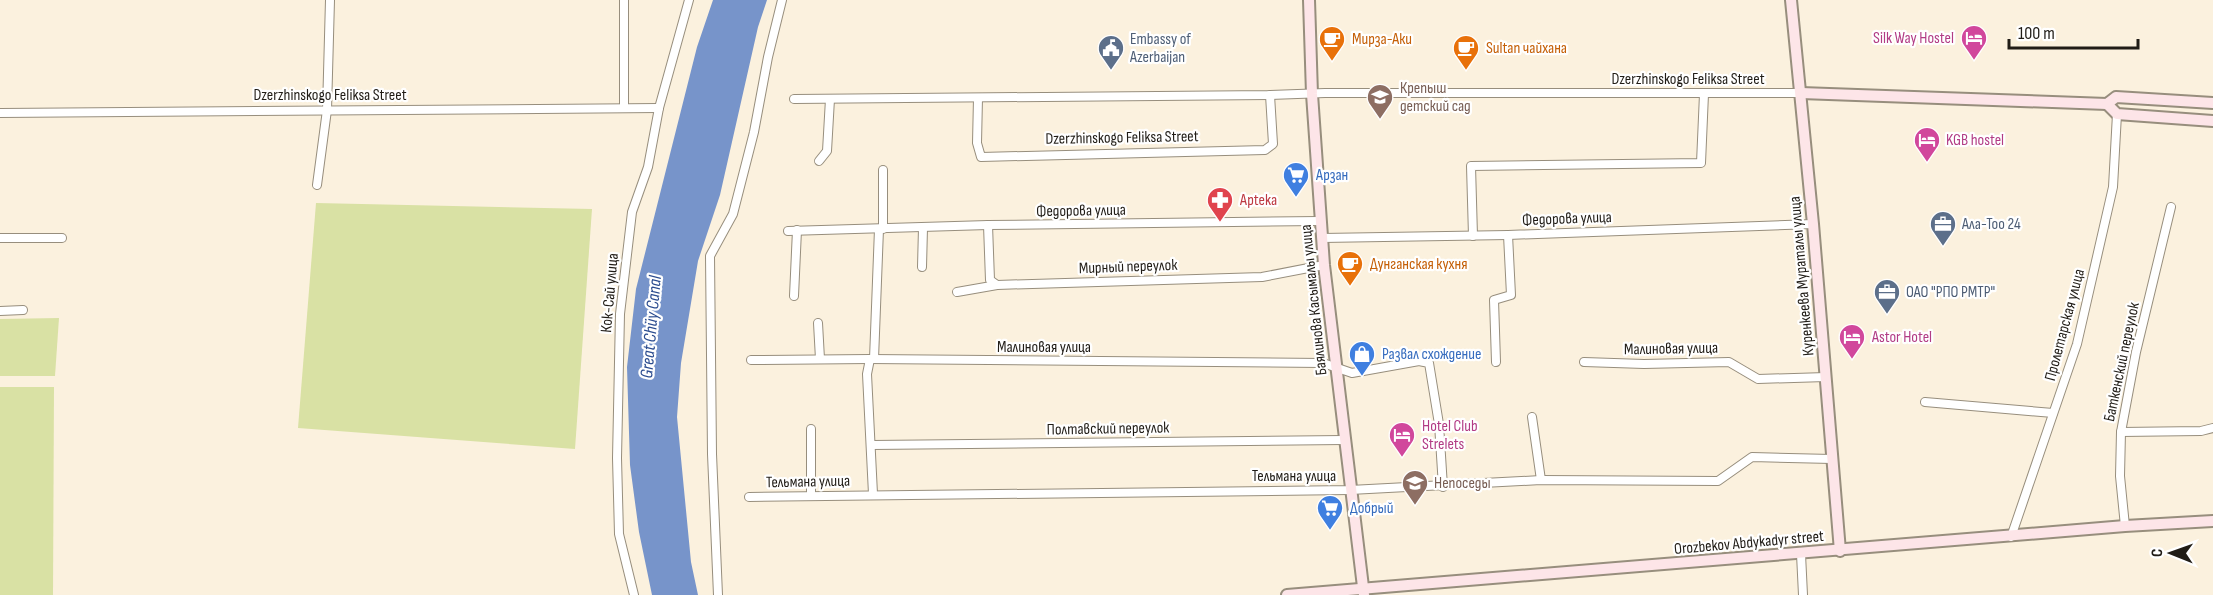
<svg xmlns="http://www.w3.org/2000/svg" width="2213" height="595" font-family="'Sofia Sans Condensed',sans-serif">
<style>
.green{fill:#d9e1a4}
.water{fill:#7794ca}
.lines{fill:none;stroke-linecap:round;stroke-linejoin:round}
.street-casing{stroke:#978e7d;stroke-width:10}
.secondary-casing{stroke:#978e7d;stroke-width:14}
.street{stroke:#fff;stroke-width:8}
.secondary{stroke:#fde5e8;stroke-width:10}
.labels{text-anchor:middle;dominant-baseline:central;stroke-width:4.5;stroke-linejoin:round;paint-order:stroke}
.hotel-label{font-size:16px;fill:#b23c85;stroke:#fff;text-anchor:start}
.service-label{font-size:16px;fill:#4e5e75;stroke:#fff;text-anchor:start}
.food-label{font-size:16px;fill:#c56008;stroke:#fff;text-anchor:start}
.street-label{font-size:16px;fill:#201c16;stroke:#fff}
.education-label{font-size:16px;fill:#785e54;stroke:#fff;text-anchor:start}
.shop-label{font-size:16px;fill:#366cbe;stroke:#fff;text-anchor:start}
.health-label{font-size:16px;fill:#be3a42;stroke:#fff;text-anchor:start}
.water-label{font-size:18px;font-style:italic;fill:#2b4c8f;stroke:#fff}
</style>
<rect width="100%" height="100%" fill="#fbf1de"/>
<g class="green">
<path d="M316,203l276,6 -17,240 -277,-21z"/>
<path d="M59,318l-4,58h-55v-57z"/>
<path d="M0,387h54l-1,208h-53z"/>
</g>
<path class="water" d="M713,0h54l-9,27 -38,168 -22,66 -17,102 -4,54 14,145 7,33h-46l-13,-63 -9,-67 -3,-98 9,-78 61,-242z"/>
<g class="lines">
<g class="street-casing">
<g id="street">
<path d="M978,98l-1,45 4,14 284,-7 8,-6 -3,-49"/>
<path d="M794,99l476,-4 55,-2h476"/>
<path d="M624,108v-108"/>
<path d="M0,113l659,-5"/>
<path d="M819,161l8,-10 3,-52"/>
<path d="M883,170v59"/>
<path d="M317,185l10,-75 3,-110"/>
<path d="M988,225l2,55 7,5 265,-8 62,-12"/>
<path d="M788,231l200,-6 332,-4"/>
<path d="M1473,236l-2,-70 230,-3 3,-69"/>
<path d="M0,238h62"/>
<path d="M1322,238l186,-3 305,-11"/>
<path d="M922,267l1,-39"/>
<path d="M957,292l40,-7"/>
<path d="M794,296l3,-66"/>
<path d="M0,311l23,-1"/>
<path d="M818,323l2,36"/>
<path d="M870,359l-3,15 6,120"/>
<path d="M874,359l5,-130"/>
<path d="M751,360l119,-1 453,4 29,10 67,-12 10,2 10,61 4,63"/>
<path d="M1496,362l-2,-62 17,-5 -3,-60"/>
<path d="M1584,362l60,2 85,-2 29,17 68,-2"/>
<path d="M1925,402l128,11"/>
<path d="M1532,417l9,63"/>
<path d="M2121,432l80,-1 12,-3"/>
<path d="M872,445l472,-5"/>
<path d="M811,495v-66"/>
<path d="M749,497l601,-7 191,-10 177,1 34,-24 80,2"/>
<path d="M2125,526l-5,-50 1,-44 15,-80 35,-145"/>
<path d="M2011,537l66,-193 36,-157 4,-73"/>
<path d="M1801,554l2,41"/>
<path d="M634,595l-15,-61 -2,-76 3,-144 12,-102 16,-45 11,-59 30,-108"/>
<path d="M718,595l-6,-141 -2,-198 23,-42 21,-82 14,-75 14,-57"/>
</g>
</g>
<g class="secondary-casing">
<g id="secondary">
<path d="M1309,0l3,94 12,171 40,330"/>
<path d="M1791,0l22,224 27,327"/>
<path d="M1801,93l306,11 9,-7 97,6"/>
<path d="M2107,104l10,10 96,7"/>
<path d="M1287,595l838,-69 88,-5"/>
</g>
</g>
<use href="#street" class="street"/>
<use href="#secondary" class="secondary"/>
</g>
<defs>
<g id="hotel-pin" transform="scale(1.35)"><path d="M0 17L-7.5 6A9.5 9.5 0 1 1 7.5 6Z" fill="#d1479c" stroke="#fff"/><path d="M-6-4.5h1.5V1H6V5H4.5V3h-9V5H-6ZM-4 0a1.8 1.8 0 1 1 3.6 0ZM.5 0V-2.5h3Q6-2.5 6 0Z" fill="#fff"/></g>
<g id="cafe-pin" transform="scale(1.35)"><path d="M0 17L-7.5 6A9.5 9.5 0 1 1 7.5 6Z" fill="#e8710a" stroke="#fff"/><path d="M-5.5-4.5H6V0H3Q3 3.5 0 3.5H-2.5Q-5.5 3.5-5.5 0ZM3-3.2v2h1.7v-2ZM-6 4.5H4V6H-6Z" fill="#fff"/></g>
<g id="civic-pin" transform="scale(1.35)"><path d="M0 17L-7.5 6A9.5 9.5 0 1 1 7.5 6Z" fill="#5c6f8a" stroke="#fff"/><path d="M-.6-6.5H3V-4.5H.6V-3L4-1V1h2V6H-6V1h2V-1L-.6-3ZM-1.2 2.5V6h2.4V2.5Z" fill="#fff"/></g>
<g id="school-pin" transform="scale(1.35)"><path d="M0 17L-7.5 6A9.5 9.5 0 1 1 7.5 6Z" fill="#8d6e63" stroke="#fff"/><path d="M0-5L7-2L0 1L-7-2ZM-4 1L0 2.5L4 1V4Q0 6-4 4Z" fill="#fff"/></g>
<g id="supermarket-pin" transform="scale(1.35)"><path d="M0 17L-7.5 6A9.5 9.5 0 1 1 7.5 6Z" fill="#3f7fe0" stroke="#fff"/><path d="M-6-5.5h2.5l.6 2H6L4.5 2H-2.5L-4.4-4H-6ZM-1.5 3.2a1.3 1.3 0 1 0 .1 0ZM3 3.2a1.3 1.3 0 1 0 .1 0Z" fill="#fff"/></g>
<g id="pharmacy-pin" transform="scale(1.35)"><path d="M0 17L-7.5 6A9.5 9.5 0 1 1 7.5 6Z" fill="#e0444e" stroke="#fff"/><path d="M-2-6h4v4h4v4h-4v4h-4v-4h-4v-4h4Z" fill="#fff"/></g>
<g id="office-pin" transform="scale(1.35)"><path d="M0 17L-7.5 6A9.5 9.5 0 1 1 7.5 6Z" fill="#5c6f8a" stroke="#fff"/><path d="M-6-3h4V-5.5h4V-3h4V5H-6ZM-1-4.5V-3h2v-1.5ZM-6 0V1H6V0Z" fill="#fff"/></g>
<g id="shop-pin" transform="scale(1.35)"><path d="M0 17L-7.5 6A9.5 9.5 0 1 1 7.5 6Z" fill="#3f7fe0" stroke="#fff"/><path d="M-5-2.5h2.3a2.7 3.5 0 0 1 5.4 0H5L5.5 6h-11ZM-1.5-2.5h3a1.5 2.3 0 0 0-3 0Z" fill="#fff"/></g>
</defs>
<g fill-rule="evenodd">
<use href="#hotel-pin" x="1974" y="38"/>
<use href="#cafe-pin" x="1332" y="39"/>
<use href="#civic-pin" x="1111" y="48"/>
<use href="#cafe-pin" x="1466" y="48"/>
<use href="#school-pin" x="1380" y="97"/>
<use href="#hotel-pin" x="1927" y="140"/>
<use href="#supermarket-pin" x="1296" y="175"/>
<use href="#pharmacy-pin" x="1220" y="200"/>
<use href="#office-pin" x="1943" y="224"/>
<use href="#cafe-pin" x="1350" y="264"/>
<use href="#office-pin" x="1887" y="292"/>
<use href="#hotel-pin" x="1852" y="337"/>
<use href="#shop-pin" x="1362" y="354"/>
<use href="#hotel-pin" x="1402" y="435"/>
<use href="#school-pin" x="1415" y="483"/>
<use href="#supermarket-pin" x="1330" y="508"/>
</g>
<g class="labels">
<g class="hotel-label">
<text x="1954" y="38" text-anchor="end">Silk Way Hostel</text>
<text x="1946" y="140">KGB hostel</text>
<text x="1872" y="337">Astor Hotel</text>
<text x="1422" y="426">Hotel Club<tspan x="1422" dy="18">Strelets</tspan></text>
</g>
<g class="service-label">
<text x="1130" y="39">Embassy of<tspan x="1130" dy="18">Azerbaijan</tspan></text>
<text x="1962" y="224">Ала-Тоо 24</text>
<text x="1906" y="292">ОАО "РПО РМТР"</text>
</g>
<g class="food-label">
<text x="1352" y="39">Мирза-Аки</text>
<text x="1486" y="48">Sultan чайхана</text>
<text x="1370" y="264">Дунганская кухня</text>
</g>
<g class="street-label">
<text x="1688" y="79">Dzerzhinskogo Feliksa Street</text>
<text x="330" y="95">Dzerzhinskogo Feliksa Street</text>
<text transform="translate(1122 138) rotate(-1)">Dzerzhinskogo Feliksa Street</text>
<text transform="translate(1081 211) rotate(-1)">Федорова улица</text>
<text transform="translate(1567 219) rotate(-2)">Федорова улица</text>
<text transform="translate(1128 267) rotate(-2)">Мирный переулок</text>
<text transform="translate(1802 276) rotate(-95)">Куренкеева Мураталы улица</text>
<text transform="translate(610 293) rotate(-85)">Кок-Сай улица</text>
<text transform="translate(1314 300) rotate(-96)">Баялинова Касымалы улица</text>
<text transform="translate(2065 325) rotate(-75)">Пролетарская улица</text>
<text x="1044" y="347">Малиновая улица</text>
<text transform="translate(1671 349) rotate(-1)">Малиновая улица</text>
<text transform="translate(2122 362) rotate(-78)">Баткенский переулок</text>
<text transform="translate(1108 429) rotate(-1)">Полтавский переулок</text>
<text x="1294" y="476">Тельмана улица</text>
<text transform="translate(808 482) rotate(-1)">Тельмана улица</text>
<text transform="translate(1749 543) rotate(-5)">Orozbekov Abdykadyr street</text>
</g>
<g class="education-label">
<text x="1400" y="88">Крепыш<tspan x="1400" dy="18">детский сад</tspan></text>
<text x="1434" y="483">Непоседы</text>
</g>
<g class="shop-label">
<text x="1316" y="175">Арзан</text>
<text x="1382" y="354">Развал схождение</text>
<text x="1350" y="508">Добрый</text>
</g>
<g class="health-label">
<text x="1240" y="200">Apteka</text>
</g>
<g class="water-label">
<text transform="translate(651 327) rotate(-85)">Great Chüy Canal</text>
</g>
</g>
<g transform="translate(2171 553) rotate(271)" stroke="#ffffff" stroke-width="4.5" paint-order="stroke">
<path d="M0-4.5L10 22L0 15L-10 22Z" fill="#201c16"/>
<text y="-9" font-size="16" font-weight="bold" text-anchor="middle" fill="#201c16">С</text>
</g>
<path d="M2009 39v9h129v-9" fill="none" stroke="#201c16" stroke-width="3"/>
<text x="2018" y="39" font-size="18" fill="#201c16" stroke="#ffffff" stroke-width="4.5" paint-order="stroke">100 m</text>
</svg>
